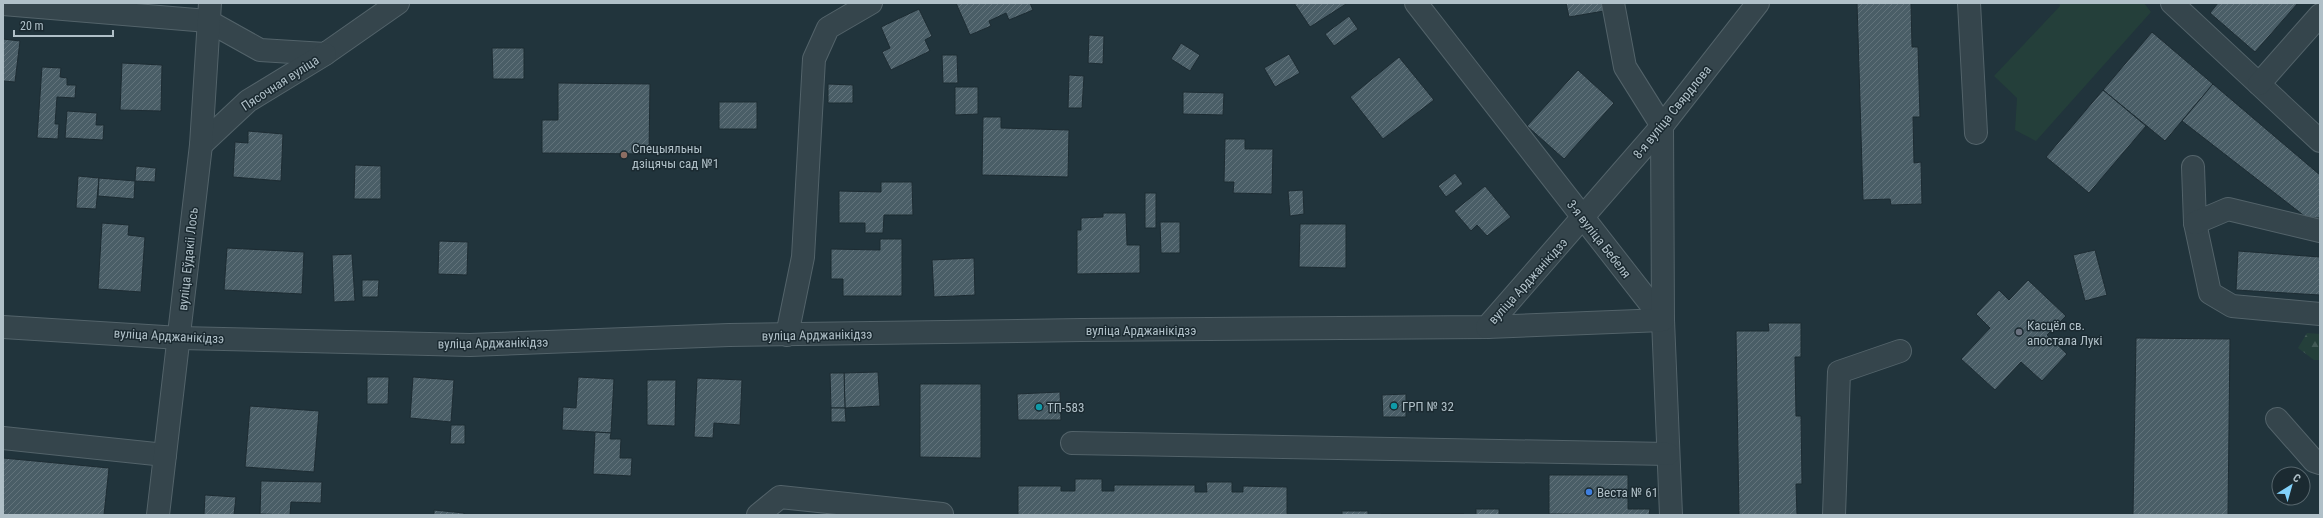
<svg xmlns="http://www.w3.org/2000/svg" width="2323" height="518" font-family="'Roboto Condensed',sans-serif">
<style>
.grass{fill:#243f3a}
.forest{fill:url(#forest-firs)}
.building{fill:url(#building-hatch);stroke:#1d2c33}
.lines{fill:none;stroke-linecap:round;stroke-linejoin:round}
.minor-casing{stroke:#53636a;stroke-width:24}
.minor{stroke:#35454c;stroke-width:22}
.education-dot{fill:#8d6e63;stroke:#1b2a31;stroke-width:1.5}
.worship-dot{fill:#6b7280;stroke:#1b2a31;stroke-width:1.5}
.culture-dot{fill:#0f9aa8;stroke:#1b2a31;stroke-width:1.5}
.shop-dot{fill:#3f7fe0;stroke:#1b2a31;stroke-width:1.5}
.labels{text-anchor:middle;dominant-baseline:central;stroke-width:3;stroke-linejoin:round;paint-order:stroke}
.street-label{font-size:13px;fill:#b0c0c8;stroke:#1b2a31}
.poi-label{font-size:13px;fill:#b0c0c8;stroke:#1b2a31;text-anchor:start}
</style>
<defs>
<pattern id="forest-firs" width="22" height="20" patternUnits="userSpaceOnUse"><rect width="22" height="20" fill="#243f3a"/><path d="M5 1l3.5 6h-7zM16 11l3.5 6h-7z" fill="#415955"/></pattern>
<pattern id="building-hatch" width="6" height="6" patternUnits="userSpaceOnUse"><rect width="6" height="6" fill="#4a5e67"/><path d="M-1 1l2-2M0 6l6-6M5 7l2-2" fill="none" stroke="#62737b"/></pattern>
</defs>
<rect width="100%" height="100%" fill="#21343c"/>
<path class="grass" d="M2059,3h85l7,9 -115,129 -21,-11 2,-32 -23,-22 66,-70z"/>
<path class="forest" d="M2307,333l13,1v26h-6l-16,-12z"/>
<g class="building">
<path d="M956,3h74l3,7 -24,10 -3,-7 -17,8 2,5 -21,9z"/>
<path d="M1294,3h51l1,1 -36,23z"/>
<path d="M1566,3h37l1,8 -35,6z"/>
<path d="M1857,3h54l1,44h6l2,70h-7l1,46 7,-1 1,42 -31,1 -1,-6 -27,1z"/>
<path d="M2218,3h80l-43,49 -45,-39z"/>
<path d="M919,9l13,27 -7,4 5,11 -39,19 -9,-18 8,-4 -9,-21z"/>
<path d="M1349,16l9,13 -24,17 -9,-12z"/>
<path d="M2152,32l61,52 -48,57 -62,-51z"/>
<path d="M1089,35l15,1 -1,28 -15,-1z"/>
<path d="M3,39l17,2 -5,41 -12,-1z"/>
<path d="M1181,43l19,12 -10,16 -19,-12z"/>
<path d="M492,48h32v31h-31z"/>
<path d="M1289,54l11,19 -25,14 -11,-19z"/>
<path d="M942,55h15l1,28h-15z"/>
<path d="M1399,57l35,43 -51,39 -33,-42z"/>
<path d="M122,63l40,2 -1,46 -41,-1z"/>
<path d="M42,67l19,1 -1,9 7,1v7h9l-1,13 -18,-1 -2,27h4l-1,15 -21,-1z"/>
<path d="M1578,70l36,33 -50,56 -37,-33z"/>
<path d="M1069,75l15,1 -2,32h-14z"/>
<path d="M558,83l92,1 -1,70 -107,-1v-33h16z"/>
<path d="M828,84l25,1v18h-25z"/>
<path d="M2213,84l107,91v43h-13l-125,-97z"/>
<path d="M955,87h23v27l-23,1z"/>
<path d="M2103,90l43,36 -57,67 -43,-36z"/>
<path d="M1183,92l41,1 -1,22 -40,-1z"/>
<rect x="719" y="102" width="38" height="27"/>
<path d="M67,111l30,2 -1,12h8l-1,15 -38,-2z"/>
<path d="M983,117h18v11l68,2 -1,47 -86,-2z"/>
<path d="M248,131l35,3 -2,47 -48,-4 2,-35 13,1z"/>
<path d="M1225,139h20v10h28l-1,45 -39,-1 1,-11h-10z"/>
<path d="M355,165l26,1v33h-27z"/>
<path d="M136,166l20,2 -1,14 -20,-1z"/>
<path d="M1455,173l8,11 -17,13 -8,-11z"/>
<path d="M78,176l21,2 -3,31 -20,-1z"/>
<path d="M99,178l36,3 -1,18 -36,-3z"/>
<path d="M881,182h31l1,33h-29l-1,18h-18v-10h-26v-32l42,1z"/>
<path d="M1485,186l26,31 -24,19 -10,-11 -6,6 -17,-20z"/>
<path d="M1303,190l1,24 -14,2 -2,-25z"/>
<rect x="1145" y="193" width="11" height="35"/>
<path d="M1103,213h23l1,32h13v28l-63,1v-44h4v-12l22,-1z"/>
<path d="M1160,222h20v31h-19z"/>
<path d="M102,223l27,2 -1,10 17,2 -4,55 -43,-3z"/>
<path d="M1300,224h46v44l-47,-1z"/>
<path d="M880,239h22v57h-59v-17h-12v-30l49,1z"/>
<path d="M439,241l29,1 -1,33 -29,-1z"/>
<path d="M227,248l77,4 -2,42 -78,-4z"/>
<path d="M2095,250l12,45 -22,6 -12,-46z"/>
<path d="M2238,251l82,6v38l-84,-5z"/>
<path d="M352,254l3,47 -21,1 -2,-47z"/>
<path d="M974,258l1,37 -41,2 -2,-37z"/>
<path d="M362,280h17l-1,17h-16z"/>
<path d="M2028,280l38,36 -19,19 20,19 -25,27 -21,-19 -26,28 -34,-31 29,-31 -14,-14 23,-24 10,10z"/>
<path d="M1768,323h33v34h-6l1,59h5l1,68h-6l1,31h-58l-3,-184h33z"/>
<path d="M2136,338l94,1 -2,176h-95z"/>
<path d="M878,372l2,34 -35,2 -1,-35z"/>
<path d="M830,373h14l1,35h-14z"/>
<path d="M367,377h22l-1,27h-21z"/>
<path d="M413,377l41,3 -3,42 -41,-4z"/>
<path d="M578,377l36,2 -3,54 -49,-3 1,-23 13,1z"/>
<path d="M697,378l45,2 -2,45 -26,-2 -1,15 -19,-1z"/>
<path d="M647,380h29l-1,46 -28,-1z"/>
<path d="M920,384h61v74l-61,-1z"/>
<path d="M1060,392l1,28h-43l-1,-26z"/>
<path d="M1406,394v23h-23l-1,-22z"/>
<path d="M250,406l69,5 -5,61 -69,-5z"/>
<path d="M831,408h14l1,14h-15z"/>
<path d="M451,425h14v19h-15z"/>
<path d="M595,432l16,1 -1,6h11l-1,19h12l-1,18 -38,-2z"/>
<path d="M3,458l106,10 -5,47h-101z"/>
<path d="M1549,475h79v34h22l-1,6 -100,-1z"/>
<path d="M1075,479h27v12h12v-6h81v7h12l-1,-10h26v10h11v-6l44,1v28h-269v-29h43v5h14z"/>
<path d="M261,481l61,1 -1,21 -30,-1 -1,13 -30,-1z"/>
<path d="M205,495l31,2 -2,18h-30z"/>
<rect x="1476" y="509" width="23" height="6"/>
<path d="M434,510l30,3v2h-30z"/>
<rect x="1342" y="511" width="26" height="4"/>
<path d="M1381,514h83l-83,1z"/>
</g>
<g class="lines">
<g class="minor-casing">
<g id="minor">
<path d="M1416,3l247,317 8,195"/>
<path d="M1969,3l7,130"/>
<path d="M2172,3l148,138"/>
<path d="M3,4l205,17 52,29 65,4 73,-51"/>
<path d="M2259,84l61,-69"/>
<path d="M201,145l47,-44 77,-47"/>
<path d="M2193,167l2,56 15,70 22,13 88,8"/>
<path d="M2195,223l33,-14 92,22"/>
<path d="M3,327l177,11 290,7 259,-10 353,-5 405,-3 175,-201 96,-123"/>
<path d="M1487,327l176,-7 -1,-194 -37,-59 -12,-64"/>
<path d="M787,335l16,-78 11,-198 14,-31 43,-25"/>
<path d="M2277,419l37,42 6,2"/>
<path d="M3,438l162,17"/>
<path d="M1072,443l596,11"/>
<path d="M158,515l43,-370 9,-142"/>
<path d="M758,515l22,-18 162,17"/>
<path d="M1834,515l5,-143 61,-21"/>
</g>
</g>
<use href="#minor" class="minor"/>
</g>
<circle class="education-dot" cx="624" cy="155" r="4"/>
<circle class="worship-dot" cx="2019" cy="332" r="4"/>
<g class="culture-dot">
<circle cx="1394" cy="406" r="4"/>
<circle cx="1039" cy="407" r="4"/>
</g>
<circle class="shop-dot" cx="1589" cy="492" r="4"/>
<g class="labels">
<g class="street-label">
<text transform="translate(280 83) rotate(-33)">Пясочная вуліца</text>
<text transform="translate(1672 112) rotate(-51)">8-я вуліца Свярдлова</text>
<text transform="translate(1599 239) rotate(52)">3-я вуліца Бебеля</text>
<text transform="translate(188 259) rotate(-84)">вуліца Еўдакіі Лось</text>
<text transform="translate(1528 281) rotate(-48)">вуліца Арджанікідзэ</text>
<text x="1141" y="330">вуліца Арджанікідзэ</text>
<text transform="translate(817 335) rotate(-1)">вуліца Арджанікідзэ</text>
<text transform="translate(169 336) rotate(3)">вуліца Арджанікідзэ</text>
<text transform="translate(493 343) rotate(-1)">вуліца Арджанікідзэ</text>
</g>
<g class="poi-label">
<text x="632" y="148">Спецыяльны<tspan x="632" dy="15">дзіцячы сад №1</tspan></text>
<text x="2027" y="325">Касцёл св.<tspan x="2027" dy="15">апостала Лукі</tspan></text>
<text x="1402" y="406">ГРП № 32</text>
<text x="1047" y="407">ТП-583</text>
<text x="1597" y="492">Веста № 61</text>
</g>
</g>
<rect width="2323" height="518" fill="none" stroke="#b0c0c8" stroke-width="8"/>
<g transform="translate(2291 486) rotate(37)"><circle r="19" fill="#1b2a31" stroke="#57666d"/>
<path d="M0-3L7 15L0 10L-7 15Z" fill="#82d2fb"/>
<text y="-6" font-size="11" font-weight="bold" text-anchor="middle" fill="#b0c0c8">С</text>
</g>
<path d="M14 30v6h99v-6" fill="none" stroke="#b0c0c8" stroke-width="2"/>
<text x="20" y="30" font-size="12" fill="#b0c0c8" stroke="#1b2a31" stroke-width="3" paint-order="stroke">20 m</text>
</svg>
